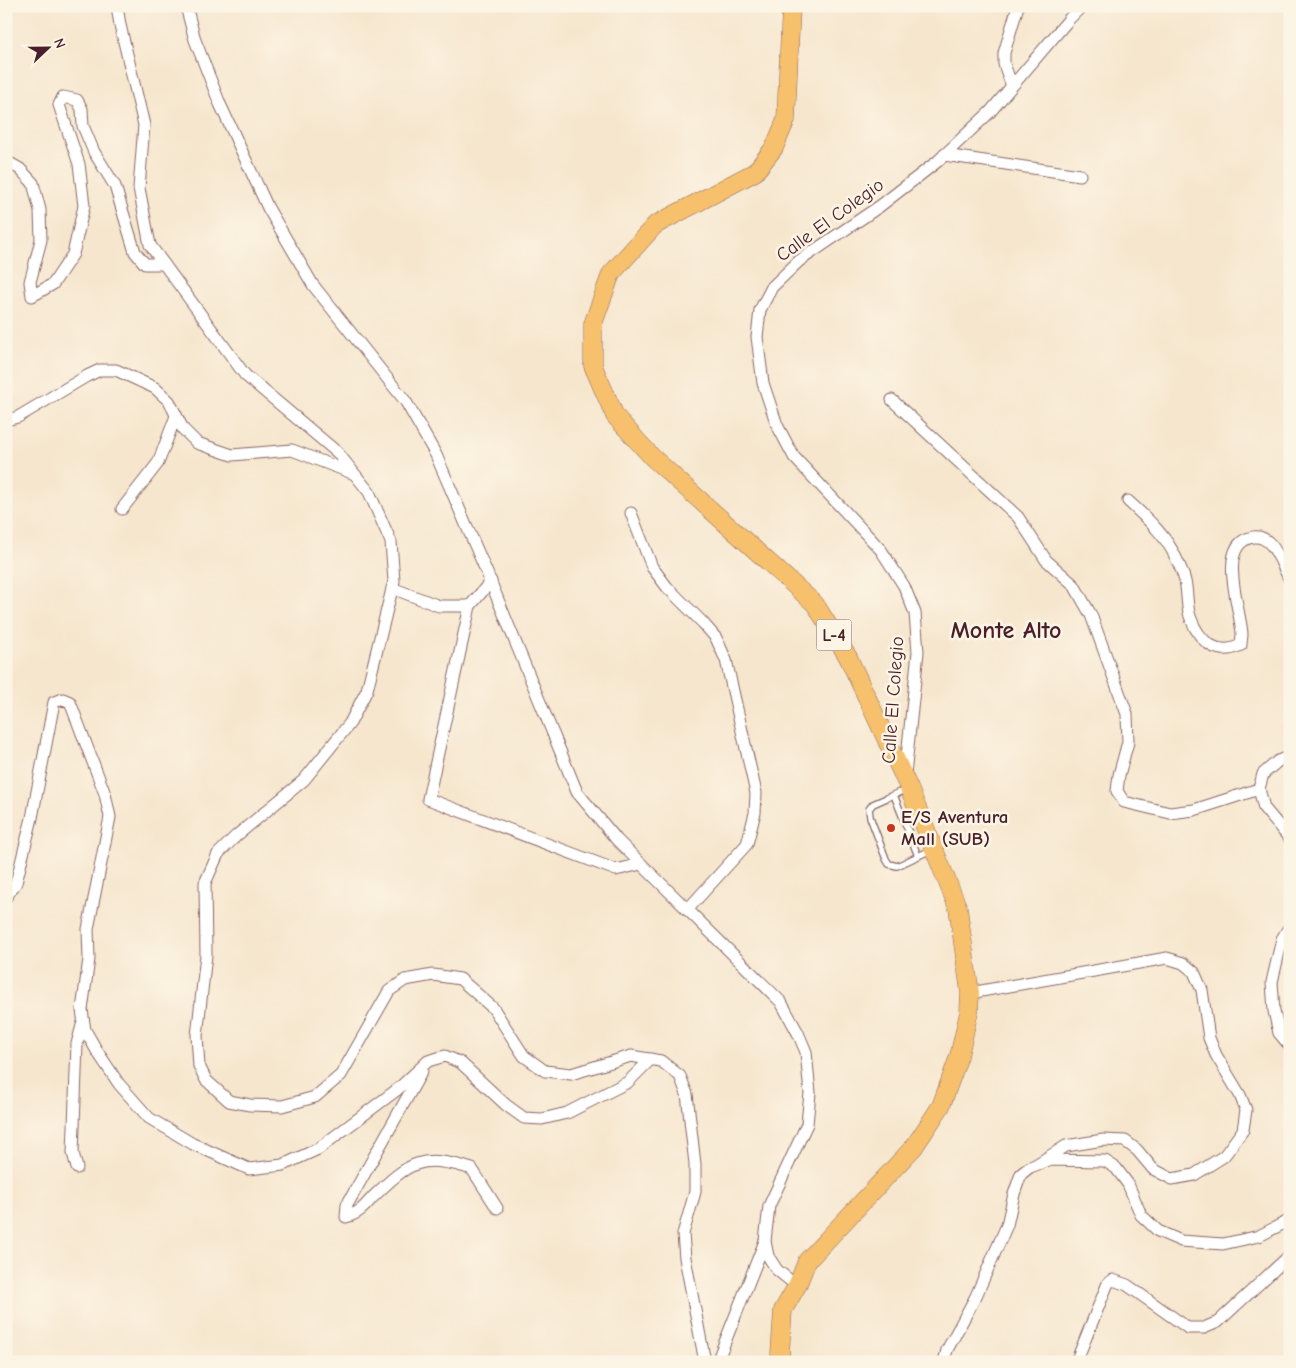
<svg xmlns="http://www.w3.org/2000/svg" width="1296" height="1368" font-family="'Comic Neue',sans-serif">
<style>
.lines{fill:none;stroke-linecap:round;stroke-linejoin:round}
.lane-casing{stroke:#866564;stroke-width:8}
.street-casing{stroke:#866564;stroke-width:13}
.primary-casing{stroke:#866564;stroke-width:19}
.lane{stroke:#fff;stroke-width:5.5}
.street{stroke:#fff;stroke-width:11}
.primary{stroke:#f7c06c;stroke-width:18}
.poi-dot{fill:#c8321e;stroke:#fcf5e5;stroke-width:2}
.labels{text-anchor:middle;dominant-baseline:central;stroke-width:5;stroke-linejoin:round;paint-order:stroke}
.shield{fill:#fcf5e5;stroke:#7f5f63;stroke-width:1}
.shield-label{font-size:18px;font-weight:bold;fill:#4a1f2b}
.street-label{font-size:19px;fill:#4a1f2b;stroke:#fcf5e5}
.poi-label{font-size:19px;font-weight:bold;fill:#4a1f2b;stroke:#fcf5e5;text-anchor:start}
.district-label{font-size:24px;font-weight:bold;fill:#4a1f2b;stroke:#fcf5e5}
</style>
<rect width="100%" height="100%" fill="#fcf5e5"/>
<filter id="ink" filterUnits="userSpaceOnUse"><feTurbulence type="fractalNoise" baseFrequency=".02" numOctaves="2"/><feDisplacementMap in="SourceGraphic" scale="10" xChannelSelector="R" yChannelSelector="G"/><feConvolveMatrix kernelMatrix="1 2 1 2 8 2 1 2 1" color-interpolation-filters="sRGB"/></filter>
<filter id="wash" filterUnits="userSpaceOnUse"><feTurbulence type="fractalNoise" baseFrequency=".0096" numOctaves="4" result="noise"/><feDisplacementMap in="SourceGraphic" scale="20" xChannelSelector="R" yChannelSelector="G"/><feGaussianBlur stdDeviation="1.12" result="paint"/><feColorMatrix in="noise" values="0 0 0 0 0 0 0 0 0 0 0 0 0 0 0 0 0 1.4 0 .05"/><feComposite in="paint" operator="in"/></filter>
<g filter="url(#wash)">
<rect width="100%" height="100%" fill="#f6e6ce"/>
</g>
<g filter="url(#ink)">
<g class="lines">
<g class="lane-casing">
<g id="lane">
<path d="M907,789l-34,15 -4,5 1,8 16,42 3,5 8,2 34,-16"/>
<path d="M894,795l24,61"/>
</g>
</g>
<g class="street-casing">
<g id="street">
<path d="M117,6l3,19 24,100 -5,63 11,57 95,130 93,78 31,39 22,50 3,39 -27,109 -17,33 -46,57 -68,56 -18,18 -13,29 1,72 -9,81 2,30 7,14 23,21 21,4 32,1 33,-9 26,-22 48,-84 16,-11 28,-5 27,4 33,29 31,48 21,15 26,3 60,-18 30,5 19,15 7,18 8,70v28l-12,42 2,24 20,104"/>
<path d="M186,6l9,34 25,64 48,104 45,77 93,117 30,53 51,118 90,219 40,48 164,162 17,31 8,19 4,41 -3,31 -38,82 -4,35 3,15 9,14 20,16"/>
<path d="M1012,86l-8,-22v-11l14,-47"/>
<path d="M944,155l136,20"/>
<path d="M6,161l14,8 13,14 7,27 1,30 -11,42 2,14 21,-12 20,-30 11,-48 -5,-42 -20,-59 4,-8 14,3 5,9 1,17 11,26 21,34 20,66 10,12h19"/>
<path d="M892,400l126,117 28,43 28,25 17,30 36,99 1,28 -9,33 -2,16 7,11 46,11 24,-3 65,-21"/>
<path d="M6,420l12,-3 69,-41 13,-6h16l39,18 14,13 14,28 14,14 35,12 60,-5 60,23"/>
<path d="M1128,501c17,16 37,33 47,55 4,8 8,17 10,25 3,12 1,27 6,38 9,23 26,38 50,26 0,-4 1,-8 1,-11 -1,-23 -25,-86 7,-96 24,-8 32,27 41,42"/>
<path d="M122,509l36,-46 18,-47"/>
<path d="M631,513l21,54 15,20 36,36 13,15 10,22 30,133 -1,20 -8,31 -60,66"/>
<path d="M491,581l-21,25 -42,193 188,71 25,-6"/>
<path d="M392,588l47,18h31"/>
<path d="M1290,756l-12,5 -15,13 -4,15 5,19 26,31"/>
<path d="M905,775l13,-123 -3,-39 -11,-27 -23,-36 -87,-93 -17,-32 -14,-42 -6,-46 3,-27 12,-23 27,-26 81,-55 58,-45 52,-49 80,-94 12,-12"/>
<path d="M6,897l10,-14 16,-65 22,-116 9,-3 7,3 35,92 5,23 -22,112 1,30 -7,51 3,20 12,21 22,33 30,34 44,26 56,25 34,-4 35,-16 80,-60 30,-28 17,-5 16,7 45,42 18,13 18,1 25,-6 61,-31 23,-23"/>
<path d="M1290,926l-8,13 -10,43 2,29 5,22 11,13"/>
<path d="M970,993l197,-35 16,5 11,9 8,18 7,48 7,17 24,40 6,15 -3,20 -19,26 -30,19 -22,4 -19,-10 -16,-19 -12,-9 -22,-1 -37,6 -29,18"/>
<path d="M422,1071l-75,134 -1,12c13,-3 19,-11 27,-20 36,-35 48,-44 99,-28l25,39"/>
<path d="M77,1168l-4,-15 4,-109 6,-22"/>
<path d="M717,1362l48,-121"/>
<path d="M944,1362l3,-12 29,-54 31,-71 7,-31 7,-20 9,-7 19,-7 56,1 11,7 12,16 13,31 17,16 23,10 42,3 36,-8 31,-16"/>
<path d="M1076,1362l32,-79 5,-3 14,5 61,43h16l14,-6 72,-67"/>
</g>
</g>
<g class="primary-casing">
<path id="primary" d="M782,1362l-2,-8 3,-44 14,-24 10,-25 107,-114 27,-41 18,-50 10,-44 1,-19 -12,-85 -49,-120 -61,-131 -33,-53 -163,-147 -37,-41 -22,-50v-42l18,-50 44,-49 100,-53 19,-24 12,-28 5,-114"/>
</g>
<use href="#lane" class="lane"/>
<use href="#street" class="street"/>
<use href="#primary" class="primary"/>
</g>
</g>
<circle class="poi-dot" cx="891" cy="828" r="5"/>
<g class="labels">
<rect class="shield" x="816.5" y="619.5" width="35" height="31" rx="4"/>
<g class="shield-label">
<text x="834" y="635">L-4</text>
</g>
<g class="street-label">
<text transform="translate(830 220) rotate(-36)">Calle El Colegio</text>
<text transform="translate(893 700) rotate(-86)">Calle El Colegio</text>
</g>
<g class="poi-label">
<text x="901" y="817">E/S Aventura<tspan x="901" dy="22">Mall (SUB)</tspan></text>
</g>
<g class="district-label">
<text x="1006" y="630">Monte Alto</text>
</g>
</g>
<rect width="1296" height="1368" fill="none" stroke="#fcf5e5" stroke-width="25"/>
<g transform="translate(48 48) rotate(68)" stroke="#fcf5e5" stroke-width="4" paint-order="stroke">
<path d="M0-4L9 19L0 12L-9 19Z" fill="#4a1f2b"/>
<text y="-8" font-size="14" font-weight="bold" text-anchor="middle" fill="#4a1f2b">N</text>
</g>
</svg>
